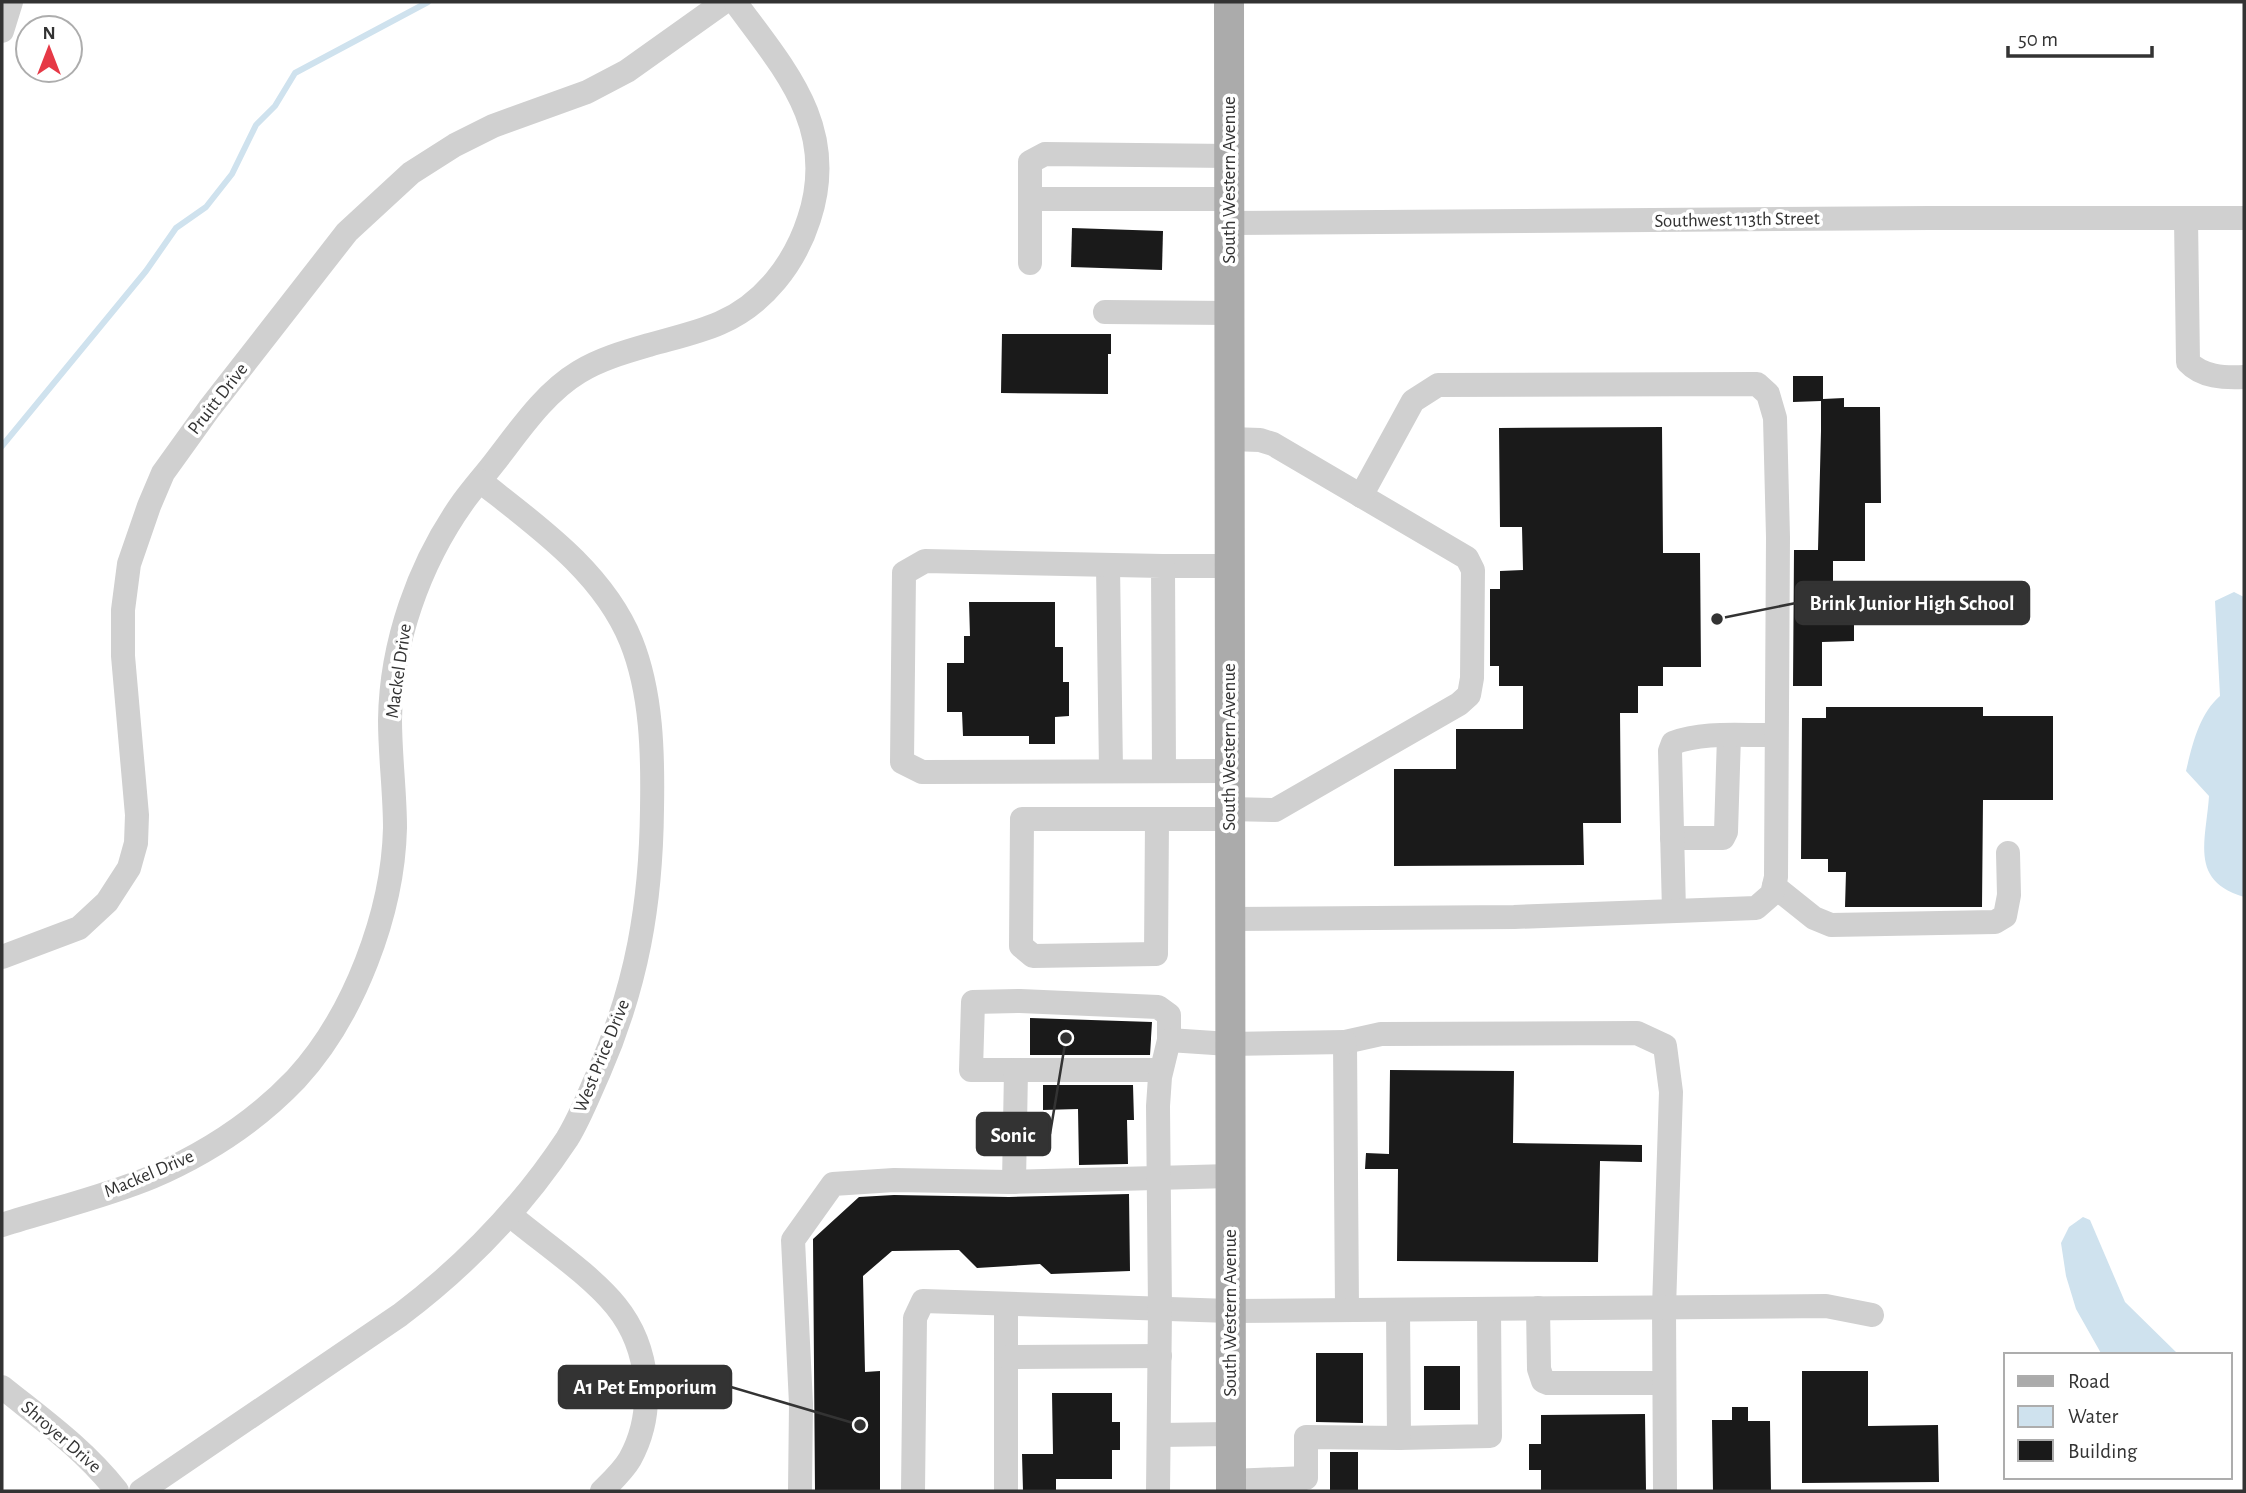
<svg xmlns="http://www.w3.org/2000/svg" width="2246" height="1493" font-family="'Alegreya Sans',sans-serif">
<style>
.water{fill:#cfe2ee}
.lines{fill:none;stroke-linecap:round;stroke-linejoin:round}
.stream{stroke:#cfe2ee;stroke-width:6}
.building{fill:#1a1a1a}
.minor{stroke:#d0d0d0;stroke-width:24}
.major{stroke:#ababab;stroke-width:30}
.labels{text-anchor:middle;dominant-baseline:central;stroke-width:7;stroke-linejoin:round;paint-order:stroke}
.street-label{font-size:19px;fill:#333;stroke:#fff}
.leader{fill:none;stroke:#333;stroke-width:2.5}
.callout-dot{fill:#333;stroke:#fff;stroke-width:2.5}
.callout{fill:#333;stroke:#333;stroke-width:2.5}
.callout-label{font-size:21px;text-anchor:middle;font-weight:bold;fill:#fff}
</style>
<rect width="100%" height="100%" fill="#fff"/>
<g class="water">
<path d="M2234,592l10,5v300c-55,-16 -38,-56 -35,-101l-23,-25c6,-25 13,-57 34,-75l-5,-95z"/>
<path d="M2083,1217l7,3 35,82 54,53h-77l-26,-46 -10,-33 -5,-33 8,-16z"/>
</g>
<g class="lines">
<path class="stream" d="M2,446l144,-175 30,-43 30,-21 26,-33 24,-49 19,-19 20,-33 133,-71"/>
</g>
<g class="building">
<path d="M1072,228l91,3 -1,39 -91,-3z"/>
<path d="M1002,334h109v20h-3v40l-107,-1z"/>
<path d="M1793,376h30v23l21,-1v9h36l1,96h-16v58h-32v45h21v35l-32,1v44h-29l1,-136h24l3,-119v-30l-28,1z"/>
<path d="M1662,427l1,126h37l1,114h-38v19h-25v27h-18l1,110h-38l1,42 -190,1v-97h62v-40h67v-43h-24v-20h-9v-77h10v-18l23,-1 -1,-43h-22l-1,-99z"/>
<path d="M969,602h86v45h8v35h6v34l-14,1v27h-26v-8h-66l-1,-24h-15v-49h17v-27h6z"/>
<path d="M1826,707h157v9h70v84h-70l-1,107h-137l1,-35h-18v-13h-27l1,-141h24z"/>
<path d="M1030,1018l122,4 -2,33h-120z"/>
<path d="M1390,1070l124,1 -1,72 129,2v17l-42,-1 -2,101 -201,-1 1,-92h-33l1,-16 23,1z"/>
<path d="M1043,1085h90l1,35h-7l1,44 -49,1 -1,-56 -35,1z"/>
<path d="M1129,1194l1,77 -79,3 -11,-10 -63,4 -18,-18 -67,1 -29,25 2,96 15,-1v120h-65l-2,-252 46,-42 35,-2 115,2z"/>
<path d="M1316,1353h47v70l-47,-1z"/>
<rect x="1424" y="1366" width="36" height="44"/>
<path d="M1802,1371h66v55l70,-1 1,57 -137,1z"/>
<path d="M1052,1393h60v29h8v28h-8v29h-56v12h-33l-1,-37h31z"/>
<path d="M1732,1407h16v14h22l1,70h-58l-1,-71h20z"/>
<path d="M1645,1414l1,77h-105v-21h-12v-26h12v-29z"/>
<rect x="1330" y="1452" width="28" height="39"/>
</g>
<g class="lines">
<g class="minor">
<path d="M2,31l9,-29"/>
<path d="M1031,199h199"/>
<path d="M2186,218l2,144c14,15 36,16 56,15"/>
<path d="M1230,223l700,-5h314"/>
<path d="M1030,263v-101l15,-8 185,2"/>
<path d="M1105,312l125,1"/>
<path d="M1108,566l3,204"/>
<path d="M1163,566h66"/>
<path d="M1164,771l-1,-205 -238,-5 -21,12 -2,189 20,10 307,-1"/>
<path d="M1229,809l46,1 184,-106 10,-9 3,-17 1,-108 -6,-12 -194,-114 -13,-4 -30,-1"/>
<path d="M1157,820l-1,134 -123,2 -12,-10 1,-127h207"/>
<path d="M1672,838h51l3,-6 3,-96"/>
<path d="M1774,886l40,32 17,7 164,-3 10,-6 4,-21 -1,-42"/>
<path d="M1674,911l-4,-160 3,-8c31,-12 70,-7 103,-8"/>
<path d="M1229,919l285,-2 242,-9 16,-14 4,-17 2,-340 -3,-119 -7,-24 -11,-10 -319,1 -25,16 -52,95"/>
<path d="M2,957l77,-29 28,-26 22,-34 7,-25 1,-28 -14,-159v-46l6,-46 20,-58 14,-33 46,-64 138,-177 64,-59 44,-28 38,-19 94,-34 40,-21 97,-69"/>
<path d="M1161,1070h-190l2,-68 47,-1 138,6 11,8v25"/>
<path d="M1014,1182l2,-112"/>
<path d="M510,1215c32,27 80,59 106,91 34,42 40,106 14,153 -7,12 -18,22 -28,32"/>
<path d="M2,1225c50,-16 102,-28 150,-48 53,-23 104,-56 144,-98 58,-63 97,-166 99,-251 0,-36 -5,-72 -5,-108 1,-77 29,-156 73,-218 10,-14 21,-26 31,-39 25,-32 50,-70 85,-91 21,-13 46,-20 70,-27 24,-7 48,-12 71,-22 44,-19 75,-60 89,-104 30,-91 -24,-149 -74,-217"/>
<path d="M1006,1304v187"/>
<path d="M1538,1308l1,61 4,12 5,2h115"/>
<path d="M1347,1310l-2,-268 36,-8 256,-1 28,13 6,46 -7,216 1,183"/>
<path d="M1006,1357l154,-1"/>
<path d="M2,1387c41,33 82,62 115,104"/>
<path d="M1159,1435l71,-1"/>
<path d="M1399,1438l91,-2 -1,-127"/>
<path d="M1231,1481l75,-3v-41l93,1 -1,-128"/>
<path d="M141,1491l259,-176c65,-49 122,-108 167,-176 13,-21 22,-45 32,-67 38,-87 52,-168 53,-263 1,-54 0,-116 -21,-168 -28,-69 -94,-115 -151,-160"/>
<path d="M800,1491l1,-87 -8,-164 40,-56 61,-4 115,2 221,-6"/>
<path d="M913,1491l2,-173 8,-17 307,10 596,-5 46,9"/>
<path d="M1158,1491l2,-182 -2,-203 2,-29 9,-37 60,4 116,-2"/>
</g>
<path class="major" d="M1229,2l2,1489"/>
</g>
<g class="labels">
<g class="street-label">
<text transform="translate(1229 180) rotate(-90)">South Western Avenue</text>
<text transform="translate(1737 220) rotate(-1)">Southwest 113th Street</text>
<text transform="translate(218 399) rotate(-52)">Pruitt Drive</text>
<text transform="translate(399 671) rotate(-82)">Mackel Drive</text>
<text transform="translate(1229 747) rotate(-90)">South Western Avenue</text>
<text transform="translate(602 1056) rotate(-68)">West Price Drive</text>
<text transform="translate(149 1174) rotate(-23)">Mackel Drive</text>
<text transform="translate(1230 1313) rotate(-90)">South Western Avenue</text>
<text transform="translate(61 1437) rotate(41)">Shroyer Drive</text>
</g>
</g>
<path class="leader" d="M1717 619L1796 603M1066 1038L1050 1134M860 1425L731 1387"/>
<g class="callout-dot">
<circle cx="1717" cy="619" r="7"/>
<circle cx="1066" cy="1038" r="7"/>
<circle cx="860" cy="1425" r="7"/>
</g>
<g class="callout">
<rect x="1796" y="582" width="233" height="42" rx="7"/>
<rect x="977" y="1113" width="73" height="42" rx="7"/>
<rect x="559" y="1366" width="172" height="42" rx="7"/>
</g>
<g class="callout-label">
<text x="1912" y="610">Brink Junior High School</text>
<text x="1013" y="1142">Sonic</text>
<text x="645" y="1394">A1 Pet Emporium</text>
</g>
<rect width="2246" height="1493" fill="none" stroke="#333333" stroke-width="7"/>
<rect x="2004" y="1353" width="228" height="126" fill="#ffffff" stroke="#adadad" stroke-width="2"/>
<rect x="2018" y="1376" width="35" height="10" fill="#ababab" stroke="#adadad" stroke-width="2"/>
<text x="2068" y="1388" font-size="21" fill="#333333">Road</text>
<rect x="2018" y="1406" width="35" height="21" fill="#cfe2ee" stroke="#adadad" stroke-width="2"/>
<text x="2068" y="1423" font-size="21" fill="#333333">Water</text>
<rect x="2018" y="1440" width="35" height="21" fill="#1a1a1a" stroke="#adadad" stroke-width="2"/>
<text x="2068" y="1458" font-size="21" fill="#333333">Building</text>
<g transform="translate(49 49)"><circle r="33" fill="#ffffff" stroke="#adadad" stroke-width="2"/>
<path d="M0-5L12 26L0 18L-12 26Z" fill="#e63946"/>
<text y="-10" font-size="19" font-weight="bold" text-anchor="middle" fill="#333333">N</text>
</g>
<path d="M2008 46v10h144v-10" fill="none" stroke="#333333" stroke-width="3.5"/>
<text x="2018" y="46" font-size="21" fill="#333333" stroke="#ffffff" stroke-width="5" paint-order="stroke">50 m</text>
</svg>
